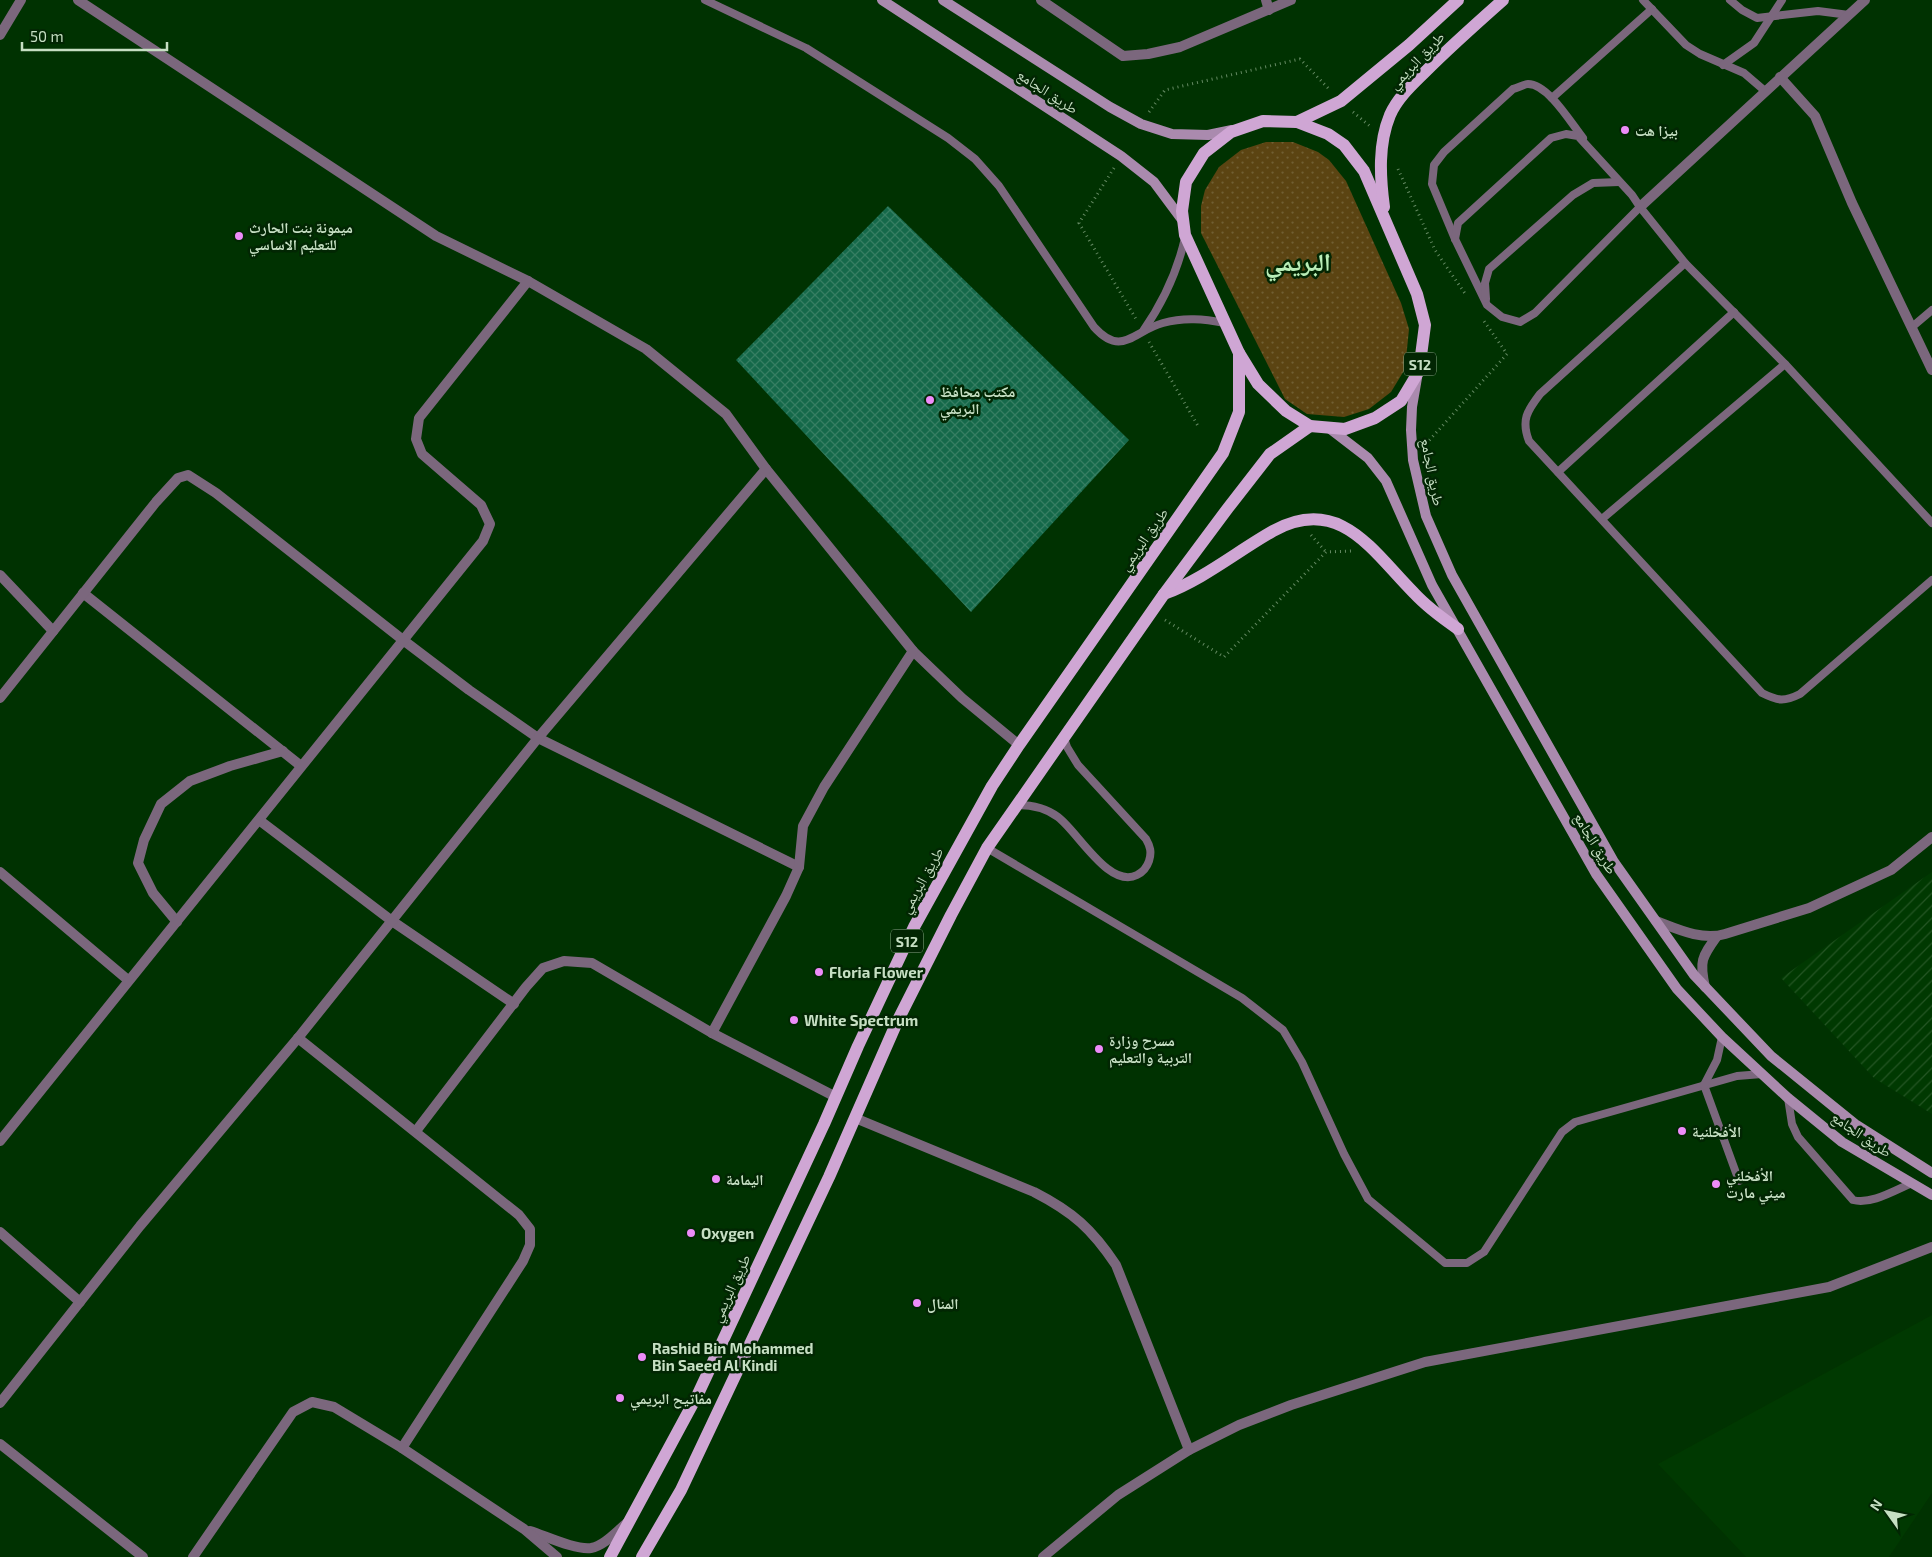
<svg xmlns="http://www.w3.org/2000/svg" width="1932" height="1557" font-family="'Exo 2','Noto Naskh Arabic',sans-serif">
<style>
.built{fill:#003901}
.industrial{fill:url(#industrial-furrows)}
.grass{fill:url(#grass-dots)}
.building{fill:url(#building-cross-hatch)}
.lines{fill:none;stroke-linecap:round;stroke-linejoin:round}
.path{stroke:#648a63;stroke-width:3;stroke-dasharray:1 4;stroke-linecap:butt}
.service{stroke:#7b677d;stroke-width:8}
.minor{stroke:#7b677d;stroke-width:10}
.secondary{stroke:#aa8aae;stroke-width:10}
.primary{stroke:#cfa6d4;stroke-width:12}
.poi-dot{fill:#ed8cf9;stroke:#022603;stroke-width:2}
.labels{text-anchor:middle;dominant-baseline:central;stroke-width:5;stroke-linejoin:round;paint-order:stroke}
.shield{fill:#022603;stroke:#8ba889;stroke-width:1}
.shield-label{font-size:14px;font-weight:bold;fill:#c6dfc3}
.street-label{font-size:15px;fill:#c6dfc3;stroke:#022603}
.poi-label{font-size:15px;font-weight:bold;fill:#c6dfc3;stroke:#022603;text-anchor:start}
.town-label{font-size:25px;font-weight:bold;fill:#b9edb6;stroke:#022603}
</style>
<defs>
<pattern id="industrial-furrows" width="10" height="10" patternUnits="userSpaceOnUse" patternTransform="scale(1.25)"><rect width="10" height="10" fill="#003901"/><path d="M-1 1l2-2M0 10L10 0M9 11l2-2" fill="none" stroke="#245524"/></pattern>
<pattern id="grass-dots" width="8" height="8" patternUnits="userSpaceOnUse" patternTransform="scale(1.25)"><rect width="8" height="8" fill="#5b4412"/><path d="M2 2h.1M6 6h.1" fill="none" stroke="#715f33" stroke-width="1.8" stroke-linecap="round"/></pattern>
<pattern id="building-cross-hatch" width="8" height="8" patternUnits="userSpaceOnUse" patternTransform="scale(1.25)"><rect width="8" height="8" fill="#15694a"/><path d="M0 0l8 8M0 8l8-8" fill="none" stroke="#367e62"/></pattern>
</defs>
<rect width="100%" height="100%" fill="#003201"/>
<path class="built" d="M1932,1315v178l-43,64h-143l-88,-93z"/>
<path class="industrial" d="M1932,872v242l-58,-36 -93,-100z"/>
<path class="grass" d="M1266,142h27l25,10 11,8 17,21 55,122 8,26 -4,40 -14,23 -22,17 -25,8 -37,-3 -22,-15 -84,-166v-27l4,-16 14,-23 22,-17z"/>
<path class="building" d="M888,206l241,234 -158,172 -235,-252z"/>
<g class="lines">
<g class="path">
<path d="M1149,112l16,-22 135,-31 30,31"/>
<path d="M1353,112l18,15"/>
<path d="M1114,168l-35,55 57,96"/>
<path d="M1398,169l37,81 31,45"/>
<path d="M1149,342l49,84"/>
<path d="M1426,444l81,-90 -23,-33"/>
<path d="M1311,535l15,17"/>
<path d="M1165,620l59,37 102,-105 26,-1"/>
</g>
<g class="service">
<path d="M705,0l101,48 142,90 27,21 24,27 95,141c28,31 39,4 69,-4 21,-6 41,-4 62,0"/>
<path d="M1643,0l43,45 14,9 44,19 21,18"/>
<path d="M1730,0l12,10 15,8 61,-7 31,4"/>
<path d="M1723,65l31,-22 28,-43"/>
<path d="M1552,98l100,-89"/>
<path d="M1583,138c-12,-15 -35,-54 -55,-54 -4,0 -10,4 -15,5l-69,63 -10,13 -2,19 23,55 32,66 15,12 18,5 15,-9 105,-106"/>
<path d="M1455,239l3,-16 93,-85 15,-4 12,2 54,59 8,12 45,56 100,101 147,159"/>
<path d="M1685,263l-145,131c-13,17 -19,26 -11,47l233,252c16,8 22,9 38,1l132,-114"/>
<path d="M1486,299l-1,-16 4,-14 84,-74 20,-12 26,-1"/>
<path d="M1912,327l20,-17"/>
<path d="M1143,331c21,-30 34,-58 42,-93"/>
<path d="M1558,472l176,-160"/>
<path d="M1602,519l183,-155"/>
<path d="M1018,805c14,0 28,3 40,12 20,15 51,72 79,58 6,-3 10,-8 12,-14 3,-9 1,-15 -3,-22l-68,-74 -11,-18 -3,-9"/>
<path d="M987,848l255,150 41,32 19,32 42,92 24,45 77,64h22l17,-11 78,-120 13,-10 162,-46 25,-2"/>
<path d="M1704,1085l35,96"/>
<path d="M1704,1085l13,-25 5,-23"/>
<path d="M1788,1098l4,26 6,13 55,63c18,5 42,-10 59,-17"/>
</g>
<g class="minor">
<path d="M78,0l358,236 92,45 118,68 80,65 40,55 147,182 49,47 57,47"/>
<path d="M1041,0l82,56 25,-2 32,-7 111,-47"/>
<path d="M1266,0l3,10"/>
<path d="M0,35l21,-35"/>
<path d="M1780,77l35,39 37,87 80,167"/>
<path d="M1640,207l225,-207"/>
<path d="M0,575l53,56"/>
<path d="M83,593l218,173"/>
<path d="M0,698l156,-196 22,-24 10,-3 28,18 187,147 66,50 69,48 261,129"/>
<path d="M259,820l133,101 122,83"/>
<path d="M0,872l128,108"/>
<path d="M1656,921c21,8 46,20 69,13l84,-26 82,-38 41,-33"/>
<path d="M177,922l-24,-29 -15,-30 6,-23 17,-36 29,-23 40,-15 53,-15"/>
<path d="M1705,987c-6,-26 -3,-30 12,-51"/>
<path d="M712,1033l74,-137 13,-29 4,-41 21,-39 89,-136"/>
<path d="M298,1038l221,177 11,14v16l-7,16 -121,187"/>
<path d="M855,1118l179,74c39,20 58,37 82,73l73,185"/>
<path d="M416,1131l110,-144 17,-19 21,-7 28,2 120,70 124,64"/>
<path d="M0,1141l483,-600 7,-17 -9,-19 -59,-51 -6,-15 3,-21 109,-137"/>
<path d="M0,1232l80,70"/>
<path d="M0,1403l140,-177 158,-188 240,-300 228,-269"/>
<path d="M0,1444l143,113"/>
<path d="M530,1531c16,5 45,19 61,17 13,-2 26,-17 36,-25"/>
<path d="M193,1557l100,-145 19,-10 22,5 68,41 122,81 33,28"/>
<path d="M1043,1557l75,-62 71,-45 50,-25 52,-20 134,-43 404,-75 103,-40"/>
</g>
<g class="secondary">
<path d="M882,0l239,156 33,26 29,39"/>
<path d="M943,0l167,107 31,17 31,10 36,1 24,-5"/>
<path d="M1417,378l-5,29 -1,23 2,30 13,56 26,59 162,287 80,113 77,81 84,68 77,49"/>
<path d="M1329,428l39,30 18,23 46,104 164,289 81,115 45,48 66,61 54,44 90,53"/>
</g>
<g class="primary">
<path d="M1263,121l34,1 31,12 16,11 20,26 53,123 8,31 -6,46 -18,30 -26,17 -30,11 -35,-3 -24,-15 -28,-27 -19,-31 -54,-118 -3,-24 4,-29 18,-29 27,-21z"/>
<path d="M1297,122l44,-21 68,-56 49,-45"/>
<path d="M1384,207c-4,-30 -6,-63 6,-92 8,-18 23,-31 36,-44 25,-25 51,-48 77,-71"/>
<path d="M1164,594c40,-15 72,-42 109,-63 67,-37 100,21 141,62 13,14 28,25 44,36"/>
<path d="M610,1557l88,-163 126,-270 34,-78 56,-119 78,-141 27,-41 204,-292 16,-41v-59"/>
<path d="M642,1557l39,-67 148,-313 68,-155 54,-107 36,-67 177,-254 64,-86 42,-54 40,-28"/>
</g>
</g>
<g class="poi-dot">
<circle cx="1625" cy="130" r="5"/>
<circle cx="239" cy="236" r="5"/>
<circle cx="930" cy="400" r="5"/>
<circle cx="819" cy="972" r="5"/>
<circle cx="794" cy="1020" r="5"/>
<circle cx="1099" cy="1049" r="5"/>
<circle cx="1682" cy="1131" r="5"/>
<circle cx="716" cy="1179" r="5"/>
<circle cx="1716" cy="1184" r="5"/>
<circle cx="691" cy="1233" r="5"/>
<circle cx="917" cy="1303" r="5"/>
<circle cx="642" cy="1357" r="5"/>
<circle cx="620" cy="1398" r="5"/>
</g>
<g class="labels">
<g class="shield">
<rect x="1404" y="352.5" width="32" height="23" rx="4"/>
<rect x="891" y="929.5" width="32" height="23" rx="4"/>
</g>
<g class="shield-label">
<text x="1420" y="364">S12</text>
<text x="907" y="941">S12</text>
</g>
<g class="street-label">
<text transform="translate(1416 60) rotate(-46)">طريق البريمي</text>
<text transform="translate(1048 91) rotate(33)">طريق الجامع</text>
<text transform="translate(1433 472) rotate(79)">طريق الجامع</text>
<text transform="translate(1143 539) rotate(-55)">طريق البريمي</text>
<text transform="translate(1596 843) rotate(59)">طريق الجامع</text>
<text transform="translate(921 880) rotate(-61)">طريق البريمي</text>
<text transform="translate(1862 1134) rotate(34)">طريق الجامع</text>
<text transform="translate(730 1288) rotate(-65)">طريق البريمي</text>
</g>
<g class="poi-label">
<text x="1635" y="130">بيزا ه‍ت</text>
<text x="249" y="227">ميمونة بنت الحارث<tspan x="249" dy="17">للتعليم الاساسي</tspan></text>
<text x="940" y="391">مكتب محافظ<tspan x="940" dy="17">البريمي</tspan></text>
<text x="829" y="972">Floria Flower</text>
<text x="804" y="1020">White Spectrum</text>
<text x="1109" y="1040">مسرح وزارة<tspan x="1109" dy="17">التربية والتعليم</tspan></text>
<text x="1692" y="1131">الأفخلنية</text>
<text x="1726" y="1175">الأفخلني<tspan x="1726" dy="17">ميني مارت</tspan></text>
<text x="726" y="1179">اليمامة</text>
<text x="701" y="1233">Oxygen</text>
<text x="927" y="1303">المنال</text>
<text x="652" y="1348">Rashid Bin Mohammed<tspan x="652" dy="17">Bin Saeed Al Kindi</tspan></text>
<text x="630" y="1398">مفاتيح البريمي</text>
</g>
<g class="town-label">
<text x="1298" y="261">البريمي</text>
</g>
</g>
<g transform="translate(1887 1512) rotate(303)" stroke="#022603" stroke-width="4" paint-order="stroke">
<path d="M0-4L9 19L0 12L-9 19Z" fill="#c6dfc3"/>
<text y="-8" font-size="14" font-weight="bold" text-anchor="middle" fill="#c6dfc3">N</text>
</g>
<path d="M22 42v8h145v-8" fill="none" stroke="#c6dfc3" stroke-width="2.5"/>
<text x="30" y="42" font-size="15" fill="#c6dfc3" stroke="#022603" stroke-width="4" paint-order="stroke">50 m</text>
</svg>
